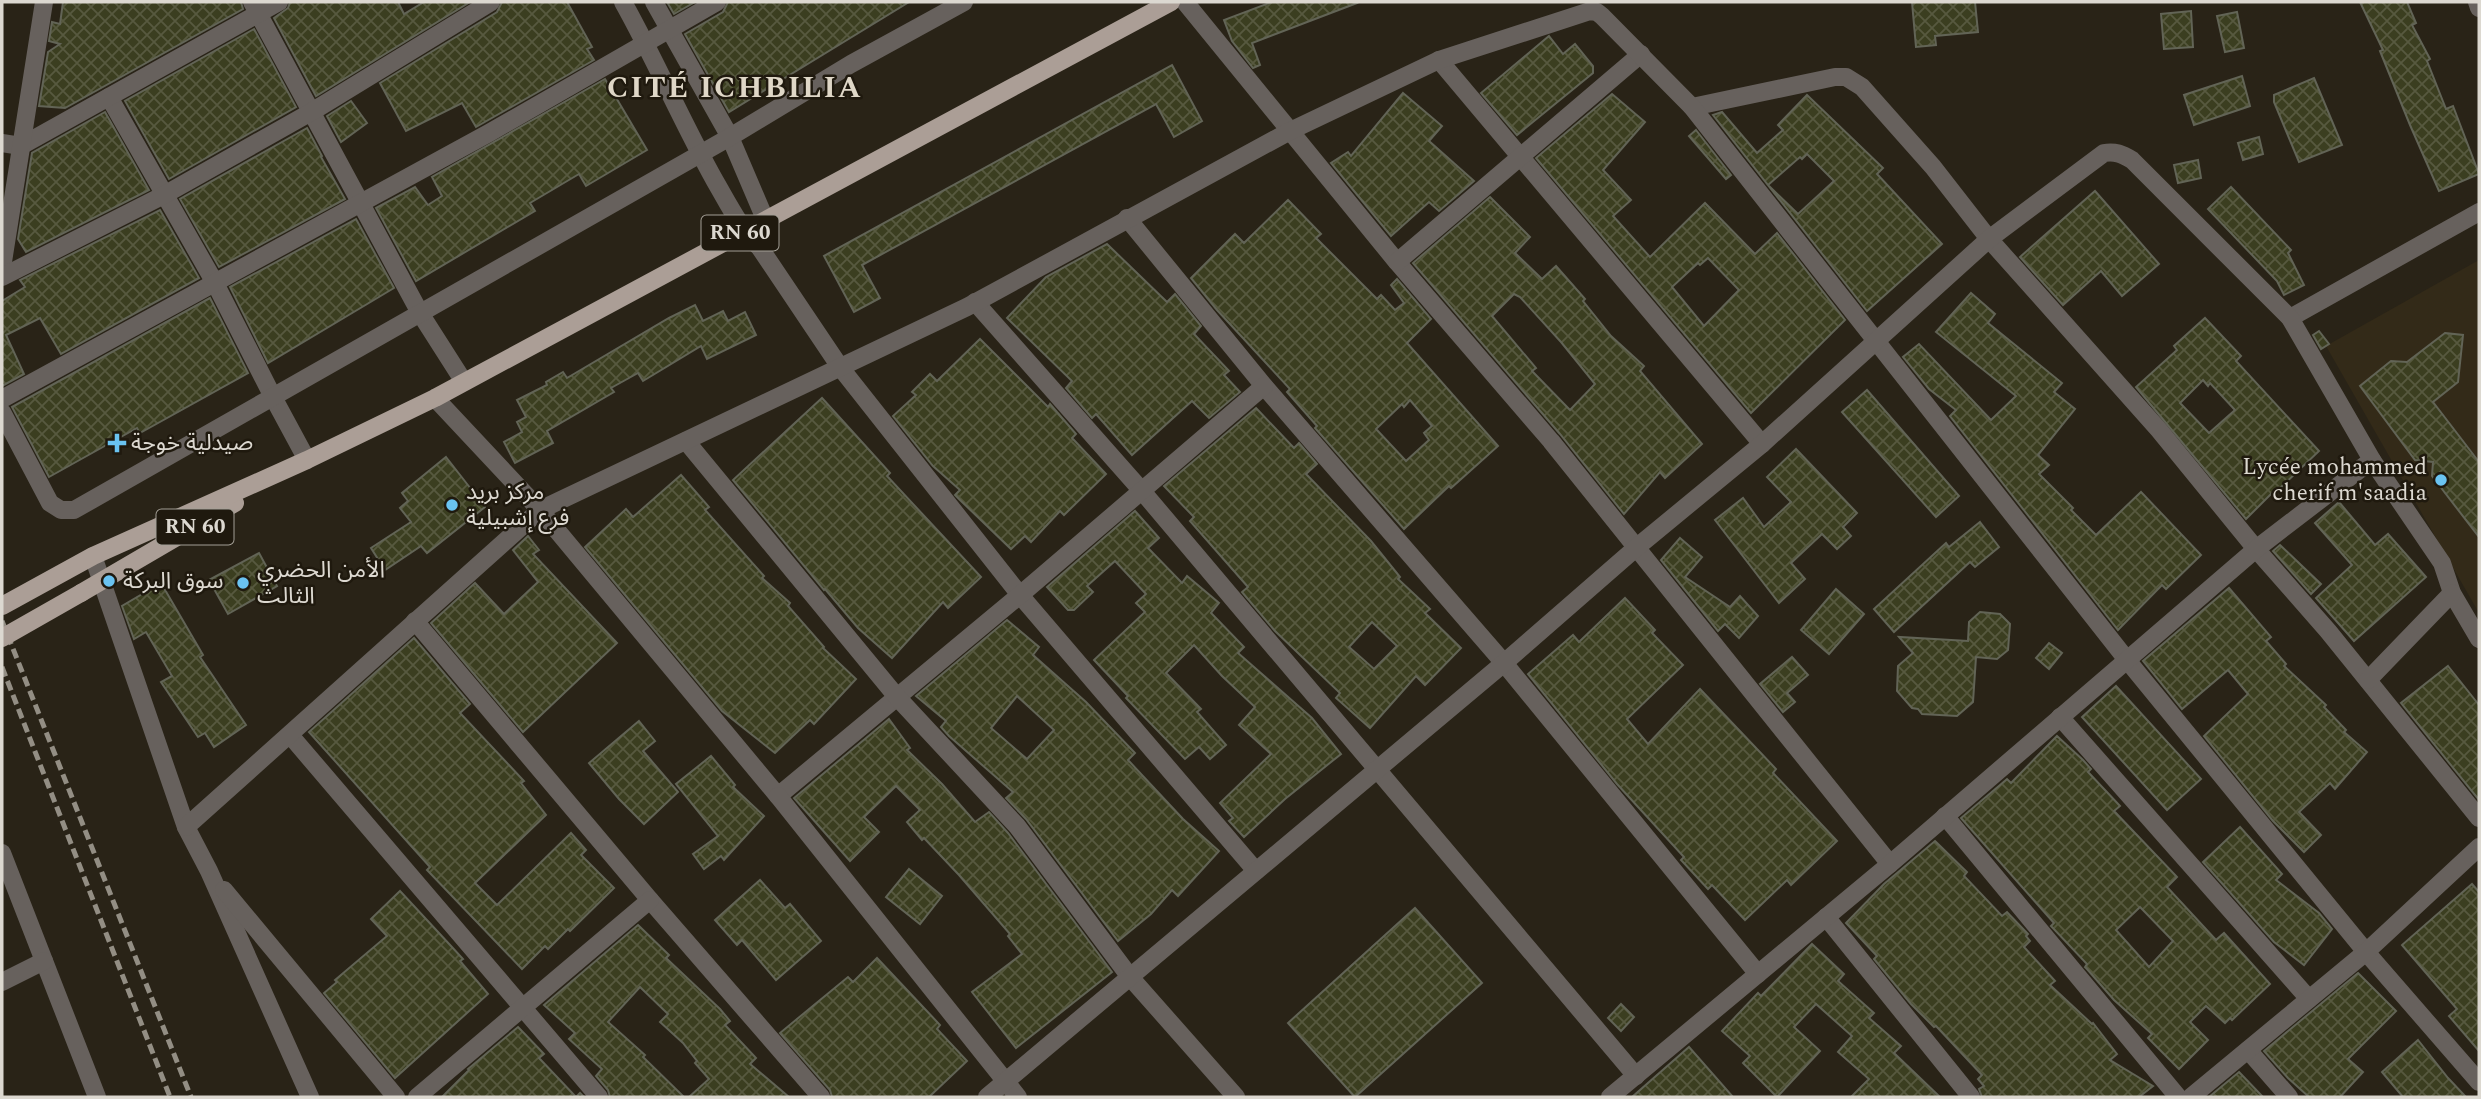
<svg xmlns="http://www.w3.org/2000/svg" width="2481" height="1099" font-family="Spectral,'Noto Sans Arabic',serif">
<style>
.built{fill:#332a18}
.building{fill:url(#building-cross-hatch);stroke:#626456;stroke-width:2;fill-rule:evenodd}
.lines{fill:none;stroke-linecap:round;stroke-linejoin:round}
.minor{stroke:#67615d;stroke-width:18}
.major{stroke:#ab9e96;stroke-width:18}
.rail{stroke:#938e84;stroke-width:5;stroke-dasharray:10 5;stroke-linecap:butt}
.major-bridge{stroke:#ab9e96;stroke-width:18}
.poi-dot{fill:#6ac3f1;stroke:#1f190e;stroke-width:2.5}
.labels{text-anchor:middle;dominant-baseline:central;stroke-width:5;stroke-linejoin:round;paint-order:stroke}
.shield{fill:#1f190e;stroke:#a39f96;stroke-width:2}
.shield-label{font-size:21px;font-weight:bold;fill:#dcd8d0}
.poi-label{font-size:23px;fill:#dcd8d0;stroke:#1f190e;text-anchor:start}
.district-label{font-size:30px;font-weight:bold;letter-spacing:2px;fill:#dfd7c7;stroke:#1f190e}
</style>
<defs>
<pattern id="building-cross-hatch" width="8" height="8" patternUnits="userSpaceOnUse" patternTransform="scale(1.75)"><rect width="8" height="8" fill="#3b3e20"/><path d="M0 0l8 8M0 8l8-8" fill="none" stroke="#57593f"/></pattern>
</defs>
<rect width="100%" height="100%" fill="#292317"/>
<path class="built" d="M2479,260v353l-153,-267z"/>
<g class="building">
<path d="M63,2h178l2,7 -178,99 -26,-2 9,-54 12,-8 -11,-3 3,-19 8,2z"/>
<path d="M290,2h108l6,12 20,-12h46l-154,94 -42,-78 14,-10z"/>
<path d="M502,2h65l25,45 -5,2 7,11 -118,67 -14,-24 -56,28 -26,-48 117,-71z"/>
<path d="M667,2h28l-21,12z"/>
<path d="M728,2h181l-180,110 -44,-78 38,-22z"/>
<path d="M1272,2h84l1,1 -105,40 8,22 -7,3 -21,-27 -8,-21z"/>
<path d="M1912,2h63l3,30 -43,4 1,9 -20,2z"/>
<path d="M2360,2h47l9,21 -4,2 18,34 -3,2 19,48 7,-3 26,68 -40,17 -29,-66 -30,-74 3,-1z"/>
<path d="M2191,11l2,36 -29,2 -3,-35z"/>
<path d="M2237,12l7,36 -19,4 -8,-36z"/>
<path d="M254,29l42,78 -127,72 -44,-78z"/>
<path d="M1549,36l14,18 12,-10 18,22v7l-76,62 -36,-42z"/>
<path d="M1172,65l30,56 -28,16 -18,-33 -294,161 18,33 -26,14 -30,-56z"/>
<path d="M2242,76l8,30 -56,19 -10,-30z"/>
<path d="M2314,78l28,67 -43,17 -25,-60v-7z"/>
<path d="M605,79l42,71 -61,36 -7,-12 -49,29 5,8 -119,70 -40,-73 39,-21 13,18 14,-9 -10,-19z"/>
<path d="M1403,93l39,33 -13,15 45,40 -35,30 -10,-9 -38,34 -60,-73 17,-11 3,4z"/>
<path d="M1612,94l33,28 -42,48 28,30 -18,16 37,41 55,-54 50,51 22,-21 68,87 -94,93 -215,-255zM1708,258l31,32 -35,36 -32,-39 26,-24 2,2z"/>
<path d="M1807,95l76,73 -6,6 65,70 -75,67 -154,-196 9,-3 35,41 26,-23 -5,-5zM1807,154l27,27 -36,33 -30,-29 32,-28 2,2z"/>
<path d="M351,101l16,22 -26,19 -14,-26z"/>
<path d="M105,112l44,78 -123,62 -8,-13 14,-86z"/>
<path d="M307,128l15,28 -1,1 24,42 -126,68 -39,-68z"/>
<path d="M1696,130l35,45 -5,4 -37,-43z"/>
<path d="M2259,137l4,17 -20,6 -5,-17z"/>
<path d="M2198,160l3,18 -23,5 -4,-18z"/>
<path d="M2231,187l60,63 -3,3 16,32 -20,10 -7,-14 -69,-72z"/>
<path d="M2095,191l64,73 -37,32 -21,-25 -38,34 -43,-48z"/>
<path d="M1490,197l40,40 -15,16 27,26 14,-13 29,33 -2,2 28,35 33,30 -4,5 62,73 -37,34 -5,-6 -36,42 -64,-80 -147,-171zM1514,294l6,3 41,45 34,42 -25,26 -38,-39 4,-3 -44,-52z"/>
<path d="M1288,200l33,34 -5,4 61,61 4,-4 14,15 9,-7 -13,-18 6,-6 34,40 -24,24 91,103 -47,42 -2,-2 -45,43 -89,-101 2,-2 -30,-34 3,-3 -73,-79 -26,-32 44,-44 9,9zM1410,400l22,26 -8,7 5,7 -23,21 -30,-32 26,-25 2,3z"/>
<path d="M160,210l39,68 -138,76 -21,-36 -34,17 18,39 -22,12v-85l23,-14 -5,-7z"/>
<path d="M356,219l38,69 -126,75 -38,-76z"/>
<path d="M1107,244l60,58 8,-8 26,32 -7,8 35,37 -5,4 16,17 -31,26 -17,-17 -60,54 -36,-41 -4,4 -26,-30 6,-7 -65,-63 39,-41z"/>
<path d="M1971,293l24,21 -7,9 74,60 -8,9 21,17 -37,46 11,10 -10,9 34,34 -2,2 25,25 45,-43 60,63 -35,34 -4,-4 -44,45 -168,-214 6,-6 -27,-21 -26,-32 16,-13 72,76 25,-24 -80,-64z"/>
<path d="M210,298l38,75 -108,60 -3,-5 -88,49 -37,-70z"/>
<path d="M695,305l8,16 20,-10 5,10 17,-9 11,23 -49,24 -6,-13 -58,35 -5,-8 -27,15 3,4 -67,39 6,12 -38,20 -11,-21 18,-10 -5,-10 9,-5 -9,-17 30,-15 -1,-3 17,-10 4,6 102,-60z"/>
<path d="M2205,318l36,38 -5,5 83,90 -40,38 -2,-1 -31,31 -110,-132 41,-37 -3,-4zM2203,380l5,6 2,-3 25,27 -26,23 -29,-30z"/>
<path d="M2319,331l10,13 -8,5 -8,-14z"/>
<path d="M2445,333l18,2 -5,47 -25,20 46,60v75l-47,-61 1,-14 -18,-2 -55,-74 31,-25 16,1z"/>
<path d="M980,339l68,68 2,-3 26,30 -4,4 34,36 -42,41 -4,-4 -29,31 -6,-6 -14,13 -51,-49 -5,-5 5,-5 -27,-24 -40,-50 23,-21 -4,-3 18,-18 7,7z"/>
<path d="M1867,390l92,106 -23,21 -94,-105z"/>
<path d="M822,398l68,75 -3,3 94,101 -33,31 -5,-6 -51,56 -34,-30 -33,-39 -1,1 -91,-110z"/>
<path d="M1256,408l38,40 5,-5 18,21 -11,10 65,67 29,36 -2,2 32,30 -5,4 36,35 -36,37 -9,-9 -46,52 -34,-30 4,-5 -65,-62 -33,-39 6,-5 -58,-66 4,-4 -30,-31zM1372,622l25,24 -23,23 -25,-22z"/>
<path d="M1796,449l61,64 -14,14 8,9 -14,13 -15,-15 -31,29 14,16 -26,24 -64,-83 28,-22 21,29 27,-25 -24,-25z"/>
<path d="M446,457l39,50 -58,46 -6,-7 -36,24 -14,-22 40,-26 -11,-14 8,-7 -6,-8z"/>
<path d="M681,475l28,32 -4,3 59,66 -2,2 28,25 -2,3 36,41 -1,1 33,31 -42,45 -4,-4 -35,33 -53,-42 -137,-164 41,-38 7,8z"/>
<path d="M2339,502l36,43 13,-11 38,43 -72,64 -38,-43 36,-33 -37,-42z"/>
<path d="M1135,511l24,27 -11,10 34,35 5,-7 32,27 -8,10 33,34 -6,6 74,65 29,36 -56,45 -41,38 -15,-16 4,-3 -13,-15 51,-49 -32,-29 16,-18 -33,-31 -28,-31 -28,28 35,36 -4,3 29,33 -16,14 -11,-12 -14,12 -59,-61 2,-2 -34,-36 51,-48 -9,-9 10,-9 -31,-33 -28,25 6,6 -19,18h-6l-21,-23z"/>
<path d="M1980,522l19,25 -24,20 -5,-5 -76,70 -20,-23 72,-66 3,4z"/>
<path d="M528,536l11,14 -6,4 84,89 -94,89 -92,-109 44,-40 29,31 34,-32 -25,-32z"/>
<path d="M1680,538l22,19 -17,20 45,30 10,-11 18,20 -19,22 -14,-14 -7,7 -57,-71z"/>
<path d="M2280,545l41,39 -10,10 -38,-43z"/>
<path d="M259,553l18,33 -49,28 -19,-34z"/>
<path d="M161,583l42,72 -3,2 46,68 -32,22 -9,-14 -7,4 -37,-55 11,-6 -26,-44 -12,7 -12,-33z"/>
<path d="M2229,588l42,49 -5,4 20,23 -2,2 42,39 -2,2 22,23 -2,2 23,20 -32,37 -5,-6 -31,29 22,23 -17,17 -31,-31 -69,-85 44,-42 -20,-24 -46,39 -39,-48z"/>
<path d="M1836,589l28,25 -35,40 -28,-24z"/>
<path d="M1625,598l30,32 -3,3 31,32 -56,54 21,25 52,-55 76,80 -3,4 64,68 -46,44 -4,-5 -42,40 -33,-35 -4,4 -27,-29 3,-3 -67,-73 -89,-110 45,-39 6,7z"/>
<path d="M1980,612l20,2 10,10 -2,26 -11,9 -21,-2 -3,45 -16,14 -35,-2 -4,-5 -6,-1 -15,-17 1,-25 15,-13 -14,-16 69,4 1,-19z"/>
<path d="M1007,620l32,27 -6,8 53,47 49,51 -7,7 55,59 36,32 -41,45 -6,-6 -21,24 -33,27 -92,-122 -20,-21 7,-6 -64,-56 -8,-9 5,-6 -30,-25zM1017,696l37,34 -27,29 -36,-31z"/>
<path d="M414,638l56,66 -10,9 64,68 -3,2 25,32 -71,68 22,22 74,-72 15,17 -5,5 33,33 -44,43 -2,-2 -20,20 -3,-3 -23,23 -95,-99 3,-3 -121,-135z"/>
<path d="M2049,643l13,10 -13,16 -13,-11z"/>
<path d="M1792,657l16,18 -21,18 8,9 -12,10 -23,-28z"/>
<path d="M2448,666l31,39v95l-78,-97z"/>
<path d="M2116,686l85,93 -34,31 -85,-93z"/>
<path d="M889,719l21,29 -3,2 35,34 33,38 14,-10 19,21 104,139 -96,76 -44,-56 50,-38 -14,-18 2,-2 -51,-59 -35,-37 -2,2 -15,-18 13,-12 -24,-24 -32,31 15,15 -29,29 -56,-63z"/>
<path d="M639,721l16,20 -12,10 35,41 -34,32 -25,-25 -30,-36z"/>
<path d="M2057,736l26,24 8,9 -3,3 32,34 -6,5 63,66 -10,10 49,53 8,-7 46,51 -38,36 -2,-2 -5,5 -19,-17 -16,16 18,18 -29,29 -31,-31 4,-4 -38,-34 -27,-31 -2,-2 2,-3 -36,-38 3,-3 -93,-105 46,-39 4,4zM2140,907l33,34 -24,26 -33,-37z"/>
<path d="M711,756l24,29 -2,2 31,29 -40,44 -3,-4 -17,13 -11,-15 25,-18 -42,-52z"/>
<path d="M2240,827l42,47 -6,6 43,33 13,16 -28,36 -30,-23 -71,-80z"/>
<path d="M1935,841l32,31 -3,4 38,40 5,-4 21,22 -2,2 4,5 -6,6 31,34 -5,4 42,39 1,-1 24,31 -7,6 43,26 -14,11h-157l-3,-8 5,-3 -6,-7 4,-4 -46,-49 -2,1 -23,-23 -37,-45 3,-3 -31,-33 38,-39z"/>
<path d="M909,869l33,27 -22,28 -34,-27z"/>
<path d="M760,880l25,28 5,-4 31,37 -45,39 -34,-40 -5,5 -22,-25z"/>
<path d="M2472,884l7,8v159l-30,-35 8,-7 -55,-64z"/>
<path d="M400,891l51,55 12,13 -3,2 28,33 -93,84 -71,-85 13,-11 -2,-2 52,-44 -16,-17z"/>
<path d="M1415,908l67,75 -127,114 -67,-74z"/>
<path d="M638,925l31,30 -3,3 54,51 10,12 -5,4 31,33 -6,6 39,33h-100l20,-18 -14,-16 2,-2 -14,-18 -23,-21 8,-8 -28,-27 -32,35 37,33 -2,2 41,40h-74l-2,-7 -12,-14 6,-7 -33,-30 6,-6 -31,-28z"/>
<path d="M1812,944l32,30 -6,7 36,32 -5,5 32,28 -7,7 46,44h-89l18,-18 -31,-27 14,-16 -36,-32 -22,23 26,24 -43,46 -34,-34 7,-7 -28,-25 36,-38 3,3z"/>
<path d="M877,958l63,67 -3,4 30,32 -38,36h-97l-2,-7 -50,-57 68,-56 5,5z"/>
<path d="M2358,973l38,38 -48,48 15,13 -23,25h-31l-21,-19 -24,-27z"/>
<path d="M1621,1004l13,13 -13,14 -13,-13z"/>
<path d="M518,1027l26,27 -5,4 37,39 4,-4 4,4h-142l27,-27 -1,-1z"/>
<path d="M2418,1040l30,38 18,19h-63l-21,-25z"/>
<path d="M1689,1047l44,50h-101z"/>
<path d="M2239,1072l24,25h-54z"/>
</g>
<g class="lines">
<g class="minor">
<path d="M252,2l168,311 44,69"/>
<path d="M623,2c33,59 59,120 92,179 14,24 25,47 45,67l80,119 180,228 236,276"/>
<path d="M654,2l76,135 35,82 -3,15"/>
<path d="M1185,2l212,260 154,179 339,423"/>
<path d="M2477,2l2,6"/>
<path d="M1439,60l323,384"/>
<path d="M109,97l106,186 58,114 34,63"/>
<path d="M1692,107l143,-30h11l16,10 71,80 56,72 170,191 97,119 72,82 151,187"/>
<path d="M2,143l19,3 258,-144"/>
<path d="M1127,218l137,168 240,277 254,311"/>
<path d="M1397,262l244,-208"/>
<path d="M2,268l42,-266"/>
<path d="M2,277l162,-82 149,-84 178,-109"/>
<path d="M975,302l167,189 494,585"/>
<path d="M2290,318l189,-106"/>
<path d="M435,398l105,112 238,286 242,-201 244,-209"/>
<path d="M2,399l487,-266 228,-131"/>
<path d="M2,412l48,91 11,7h13l656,-373 121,-73 113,-62"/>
<path d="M686,441l211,256 120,129 113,151 106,120"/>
<path d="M2372,460l70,103 10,30 27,46"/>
<path d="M93,556l93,271 23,44 101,226"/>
<path d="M415,621l235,279 171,197"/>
<path d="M2368,680l84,-87"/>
<path d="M2060,717l249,282"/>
<path d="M290,735l309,362"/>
<path d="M778,796l240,301"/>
<path d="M1945,816l233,281"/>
<path d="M186,827l354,-317 427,-203 323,-176 149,-71 151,-49 7,1 5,4 90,91 435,553 239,292 113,130"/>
<path d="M2,853l95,244"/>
<path d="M224,890l172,207"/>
<path d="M1826,917l145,180"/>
<path d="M2,982l42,-21"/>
<path d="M2248,1050l41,47"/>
<path d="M417,1097l233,-197"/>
<path d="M987,1097l517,-434 133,-116 125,-103 227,-205 115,-86c11,-2 18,1 28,7l158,158 82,142 -116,89 -366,315 -280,233"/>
<path d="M2191,1097l175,-145 113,-105"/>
</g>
<g class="major">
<path d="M81,593l154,-90"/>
<path d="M2,606l91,-50 214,-96 128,-62 736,-396"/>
</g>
<g class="rail">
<path d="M2,621l189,476"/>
<path d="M2,667l168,430"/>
</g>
<path class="major-bridge" d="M2,638l79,-45"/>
</g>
<g class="poi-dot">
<path d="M113.5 432.5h7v7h7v7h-7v7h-7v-7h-7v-7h7z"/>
<circle cx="2441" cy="480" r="7"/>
<circle cx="452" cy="505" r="7"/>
<circle cx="109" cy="581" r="7"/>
<circle cx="243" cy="583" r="7"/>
</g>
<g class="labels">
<g class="shield">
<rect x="701.5" y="215.5" width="77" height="35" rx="5"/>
<rect x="156.5" y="509.5" width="77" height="35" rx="5"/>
</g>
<g class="shield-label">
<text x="740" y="233">RN 60</text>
<text x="195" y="527">RN 60</text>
</g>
<g class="poi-label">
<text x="131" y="443">صيدلية خوجة</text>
<text x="2427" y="467" text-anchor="end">Lycée mohammed<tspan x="2427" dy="26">cherif m'saadia</tspan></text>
<text x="466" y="492">مركز بريد<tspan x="466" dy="26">فرع إشبيلية</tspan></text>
<text x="257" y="570">الأمن الحضري<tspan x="257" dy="26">الثالث</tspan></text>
<text x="123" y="581">سوق البركة</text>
</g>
<g class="district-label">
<text x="735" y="88">CITÉ ICHBILIA</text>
</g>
</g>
<rect width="2481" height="1099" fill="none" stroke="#dcd8d0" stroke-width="7"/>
</svg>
